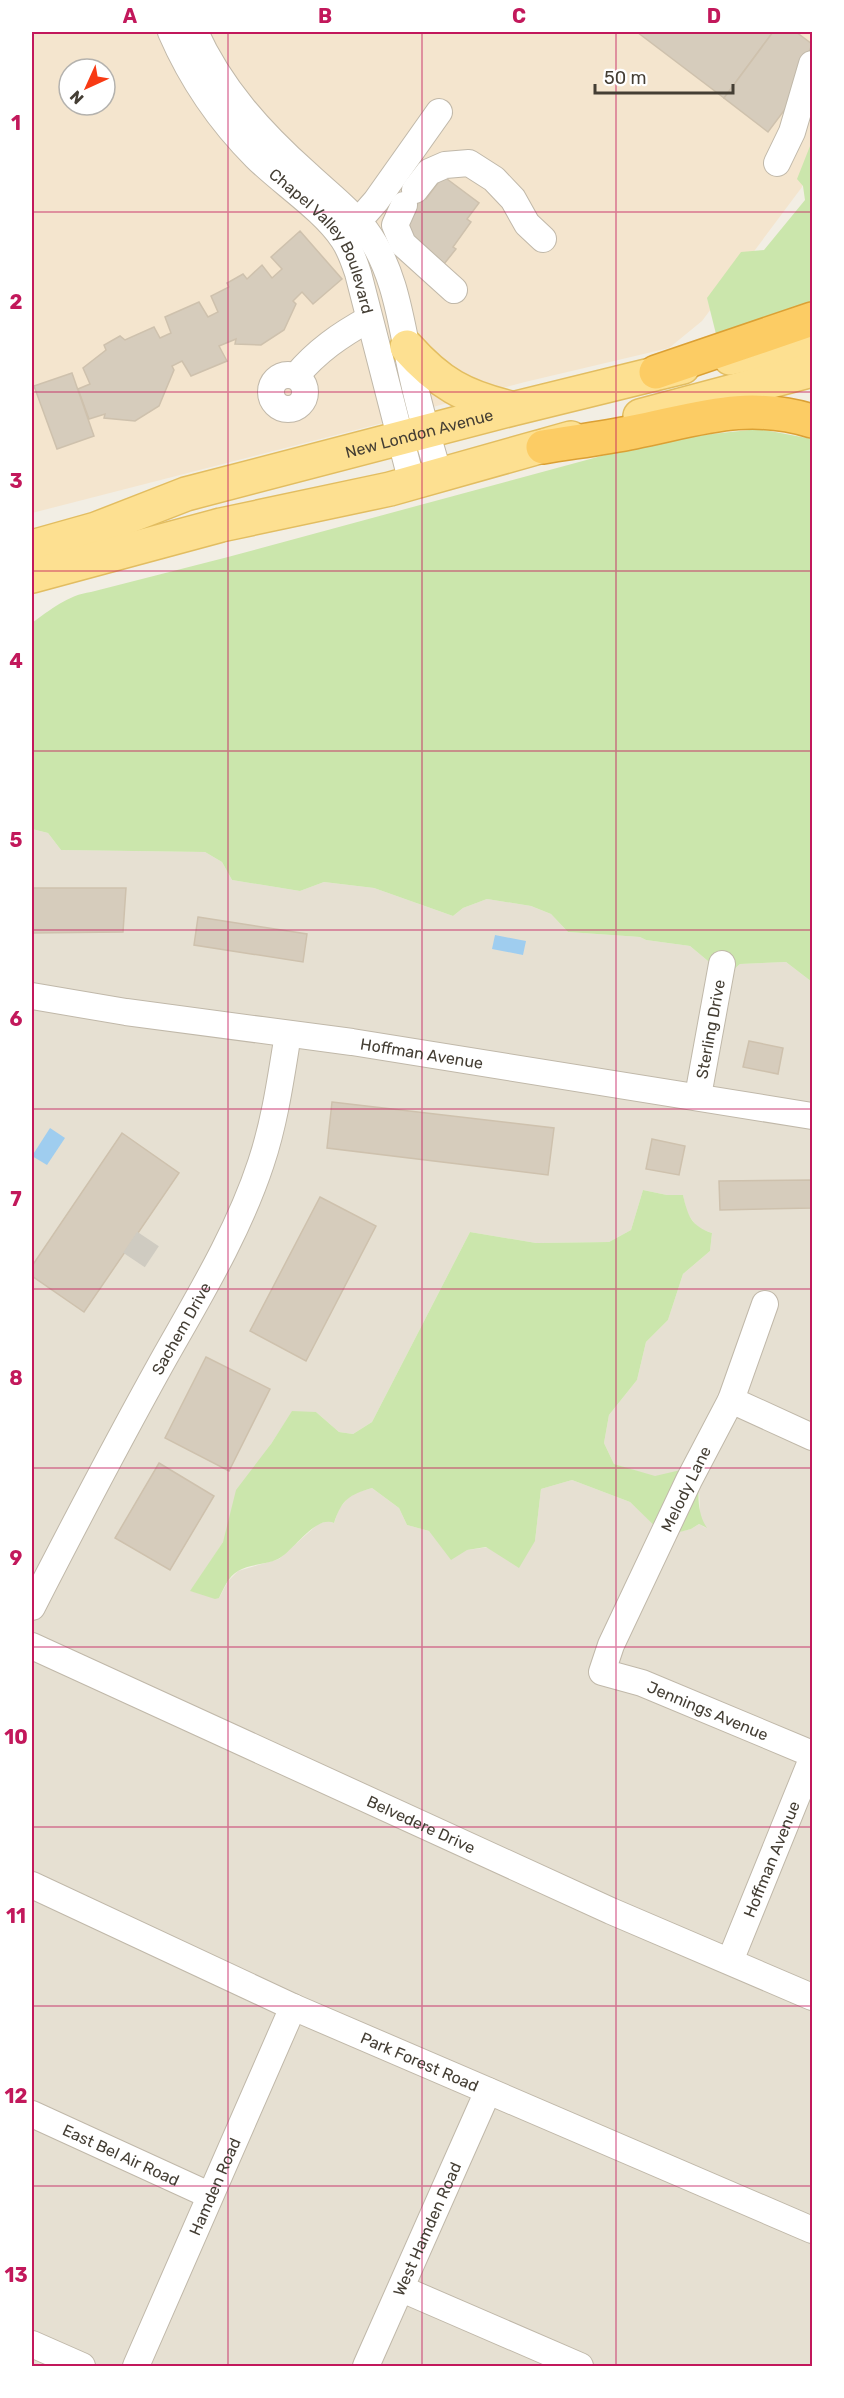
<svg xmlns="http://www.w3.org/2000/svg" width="844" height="2398" font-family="Rubik,sans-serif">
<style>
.residential{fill:#e6e0d2;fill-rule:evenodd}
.commercial{fill:#f4e5ce;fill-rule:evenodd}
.green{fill:#cbe6ac}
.water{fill:#9fcdef}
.building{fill:#d6ccbc;stroke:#cec1ad;stroke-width:1.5}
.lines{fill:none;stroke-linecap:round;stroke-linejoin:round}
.minor-tunnel{stroke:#cfcbc1;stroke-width:26;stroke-dasharray:26 13;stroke-linecap:butt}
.minor-casing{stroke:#c0b8a9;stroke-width:28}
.major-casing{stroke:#e2bd61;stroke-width:36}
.highway-casing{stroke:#dba034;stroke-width:36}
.minor{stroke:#fff;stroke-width:26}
.major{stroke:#fde091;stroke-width:33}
.highway{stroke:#fccc64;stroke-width:33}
.grid{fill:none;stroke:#c2185b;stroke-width:1.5;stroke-opacity:0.55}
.labels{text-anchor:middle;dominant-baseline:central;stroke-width:4.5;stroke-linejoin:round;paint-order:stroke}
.street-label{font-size:16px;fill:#443e34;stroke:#fff}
.neatline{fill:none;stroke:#c2185b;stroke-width:2}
.grid-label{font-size:20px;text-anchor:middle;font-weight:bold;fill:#c2185b}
</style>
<rect width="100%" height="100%" fill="#f2eee4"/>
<path class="residential" d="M32,829l16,4 13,17 144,2 17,10 10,18 68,11 24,-9 50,6 79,28 10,-8 24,-9 44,7 20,8 17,18 72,5 6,3 44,6 36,30 14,-12 46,-2 26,20v1384h-780zM643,1190l24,5h16l4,18 11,15 14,5 -2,18 -27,23 -15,46 -22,22 -9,38 -28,35 -5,28 10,21 41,13 47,-12 -3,19 1,34 6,10 -7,-4 -8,5 -26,6 -35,-33 -58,-22 -31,9 -6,52 -68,9 -38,-19 -22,-6 -8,-17 -27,-20 -21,6 -12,15 -5,14 -6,-2 -10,3 -39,35 -41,12 -10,10 -9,17 -28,-7 32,-49 48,-98 21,-32h24l23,20 14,2 19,-12 98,-190 66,11 73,-1 22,-12z"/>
<path class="commercial" d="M32,32h780v116l-10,39 -100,134 -33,27 -144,34 -114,31 -5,4 -374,96zM69,69h36v36h-36z"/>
<g class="green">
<path d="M812,141v161l-55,23 -41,9 -9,-36 34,-46 23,-2 41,-50 -2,-14 -6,-7z"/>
<path d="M759,429l53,10v543l-26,-20 -46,2 -14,12 -36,-30 -44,-6 -6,-3 -72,-5 -17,-18 -20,-8 -44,-7 -24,9 -10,8 -79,-28 -50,-6 -24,9 -68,-11 -10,-18 -17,-10 -144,-2 -13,-17 -16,-4v-206c18,-13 36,-28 59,-31l137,-35 436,-118z"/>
<path d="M643,1190l24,5h16c5,21 8,31 29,38l-2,18 -27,23 -15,46 -22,22 -9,38 -28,35 -5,28 10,21 41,12 47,-11c-4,21 -7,45 5,63l-8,-4 -8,5 -26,7 -35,-34 -58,-22 -31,9 -6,52 -16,27 -33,-21 -19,3 -16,10 -22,-29 -22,-6 -8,-17 -27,-20c-23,7 -30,11 -38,35 -19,-8 -40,28 -56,36 -12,6 -29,5 -40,12 -10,6 -14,17 -19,27l-4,1 -25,-8 33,-49 13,-52 35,-46 21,-33 24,1 23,20 14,2 19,-12 98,-190 66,11 73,-1 22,-12z"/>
</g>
<g class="water">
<path d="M495,935l31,6 -3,14 -31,-6z"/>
<path d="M50,1128l15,10 -18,27 -15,-9z"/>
</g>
<g class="building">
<path d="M637,32h136l-49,66z"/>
<path d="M773,32h23l16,12 -20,56 -24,32 -44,-34z"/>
<path d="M443,176l36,27 -12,16 4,3 -18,25 3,2 -16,20 -44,-35 19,-21 -16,-12 11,-14 16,12z"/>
<path d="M300,231l42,48 -29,25 -11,-12 -9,9 3,3 -12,26 -23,15 -26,-1 1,-5 -17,7 8,15 -36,15 -9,-15 -10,5 2,4 -15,36 -24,15 -31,-3 1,-4 -16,5 -11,-30 12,-5 -7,-16 23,-18 -2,-5 16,-9 5,4 29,-13 6,11 11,-5 -6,-16 34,-15 9,15 10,-5 -7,-16 18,-9 -2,-4 16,-9 4,5 15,-14 10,13 10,-9 -11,-12z"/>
<path d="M72,373l22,63 -37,13 -23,-63z"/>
<path d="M32,888h94l-3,44 -91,1z"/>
<path d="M198,917l109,17 -4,28 -109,-17z"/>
<path d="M749,1041l34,7 -5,26 -35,-7z"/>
<path d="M332,1102l222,26 -6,47 -221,-27z"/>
<path d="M122,1133l57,40 -95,139 -52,-36v-10z"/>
<path d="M652,1139l33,7 -6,29 -33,-6z"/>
<path d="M812,1180v28l-92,2 -1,-29z"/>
<path d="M320,1197l56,29 -70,135 -56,-30z"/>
<path d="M206,1357l64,32 -41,82 -64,-33z"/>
<path d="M159,1463l55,33 -44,74 -55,-32z"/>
</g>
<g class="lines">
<path class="minor-tunnel" d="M134,1260l14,-21"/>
<g class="minor-casing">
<g id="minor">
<path id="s1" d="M171,32c20,46 49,89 85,125 26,26 67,52 87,82 7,10 11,22 15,34l54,210"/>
<path d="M195,32c25,56 66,101 112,142 19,18 43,36 59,57 32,43 36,102 48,152 7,31 16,62 25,92"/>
<path d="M777,163l15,-31 20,-68"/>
<path d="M415,190l14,-18 16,-7 24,-2 25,16 19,20 14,25 16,15"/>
<path d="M404,205l-9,20 8,19 51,46"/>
<path d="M347,234l29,-33 63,-89"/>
<circle cx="288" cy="392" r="17"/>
<path d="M296,376c21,-25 44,-41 73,-57"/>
<path id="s2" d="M32,996l94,16 226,30 460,74"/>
<path id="s3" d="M698,1096l24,-132"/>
<path id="s4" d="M765,1304l-34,96 -42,80 -78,165 -9,27 40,11 170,71"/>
<path d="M731,1400l81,37"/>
<path id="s5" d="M32,1607c42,-82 85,-164 130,-245 36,-64 76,-129 99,-199 14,-42 20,-86 27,-129"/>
<path id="s6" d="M32,1646l579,265 201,86"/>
<path id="s7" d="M32,1885l261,122 519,223"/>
<path id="s8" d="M730,1961l82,-202"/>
<path id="s9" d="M32,2114l177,81"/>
<path d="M402,2289l178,77"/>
<path d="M32,2344l50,22"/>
<path id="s10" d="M136,2366l157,-359"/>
<path id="s11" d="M366,2366l122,-275"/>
</g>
</g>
<g class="major-casing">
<g id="major">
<path d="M407,347c32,36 57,50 104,61"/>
<path d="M730,358l82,-18"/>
<path d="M640,416l172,-46"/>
<path id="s12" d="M32,547l64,-18 90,-35 326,-85 171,-42"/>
<path d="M32,576l189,-51 169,-36 181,-51"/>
</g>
</g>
<g class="highway-casing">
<g id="highway">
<path d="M656,372l156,-53"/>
<path d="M543,447c30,-5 61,-9 91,-15 65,-13 112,-31 178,-11"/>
</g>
</g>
<use href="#minor" class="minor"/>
<use href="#major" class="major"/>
<use href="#highway" class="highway"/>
</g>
<path class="grid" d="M228,32v2334M422,32v2334M616,32v2334M32,212h780M32,392h780M32,571h780M32,751h780M32,930h780M32,1109h780M32,1289h780M32,1468h780M32,1647h780M32,1827h780M32,2006h780M32,2186h780"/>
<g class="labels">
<g class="street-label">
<text stroke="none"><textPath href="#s1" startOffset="262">Chapel Valley Boulevard</textPath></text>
<text stroke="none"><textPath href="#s12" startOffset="404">New London Avenue</textPath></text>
<text stroke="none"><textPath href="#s3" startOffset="68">Sterling Drive</textPath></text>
<text stroke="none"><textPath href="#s2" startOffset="394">Hoffman Avenue</textPath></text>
<text stroke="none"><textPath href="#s5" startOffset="316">Sachem Drive</textPath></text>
<text transform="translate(686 1489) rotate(-64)">Melody Lane</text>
<text stroke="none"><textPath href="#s4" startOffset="516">Jennings Avenue</textPath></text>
<text stroke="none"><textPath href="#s6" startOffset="428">Belvedere Drive</textPath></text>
<text stroke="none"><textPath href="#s8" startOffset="110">Hoffman Avenue</textPath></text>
<text stroke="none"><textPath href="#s7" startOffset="426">Park Forest Road</textPath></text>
<text stroke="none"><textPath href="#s9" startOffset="98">East Bel Air Road</textPath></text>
<text stroke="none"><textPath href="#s10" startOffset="196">Hamden Road</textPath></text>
<text stroke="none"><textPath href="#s11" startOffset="150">West Hamden Road</textPath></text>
</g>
</g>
<rect width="844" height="2398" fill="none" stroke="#ffffff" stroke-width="66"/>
<g transform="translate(87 87) rotate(225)"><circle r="28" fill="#ffffff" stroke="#b4b2ae" stroke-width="1.5"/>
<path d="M0-4.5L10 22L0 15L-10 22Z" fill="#f83a14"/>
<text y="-9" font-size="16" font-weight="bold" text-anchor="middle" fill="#443e34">N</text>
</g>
<path d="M595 84v9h138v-9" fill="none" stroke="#443e34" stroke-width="3"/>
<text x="604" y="84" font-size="18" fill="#443e34" stroke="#ffffff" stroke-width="4.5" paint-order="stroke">50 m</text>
<rect x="33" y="33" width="778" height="2332" class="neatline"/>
<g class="grid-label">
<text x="130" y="23">A</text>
<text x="325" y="23">B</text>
<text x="519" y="23">C</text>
<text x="714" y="23">D</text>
<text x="16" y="130">1</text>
<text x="16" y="309">2</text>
<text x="16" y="488">3</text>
<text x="16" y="668">4</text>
<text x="16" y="847">5</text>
<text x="16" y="1026">6</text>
<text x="16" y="1206">7</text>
<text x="16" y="1385">8</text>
<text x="16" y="1565">9</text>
<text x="16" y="1744">10</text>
<text x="16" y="1923">11</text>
<text x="16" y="2103">12</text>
<text x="16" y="2282">13</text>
</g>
</svg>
